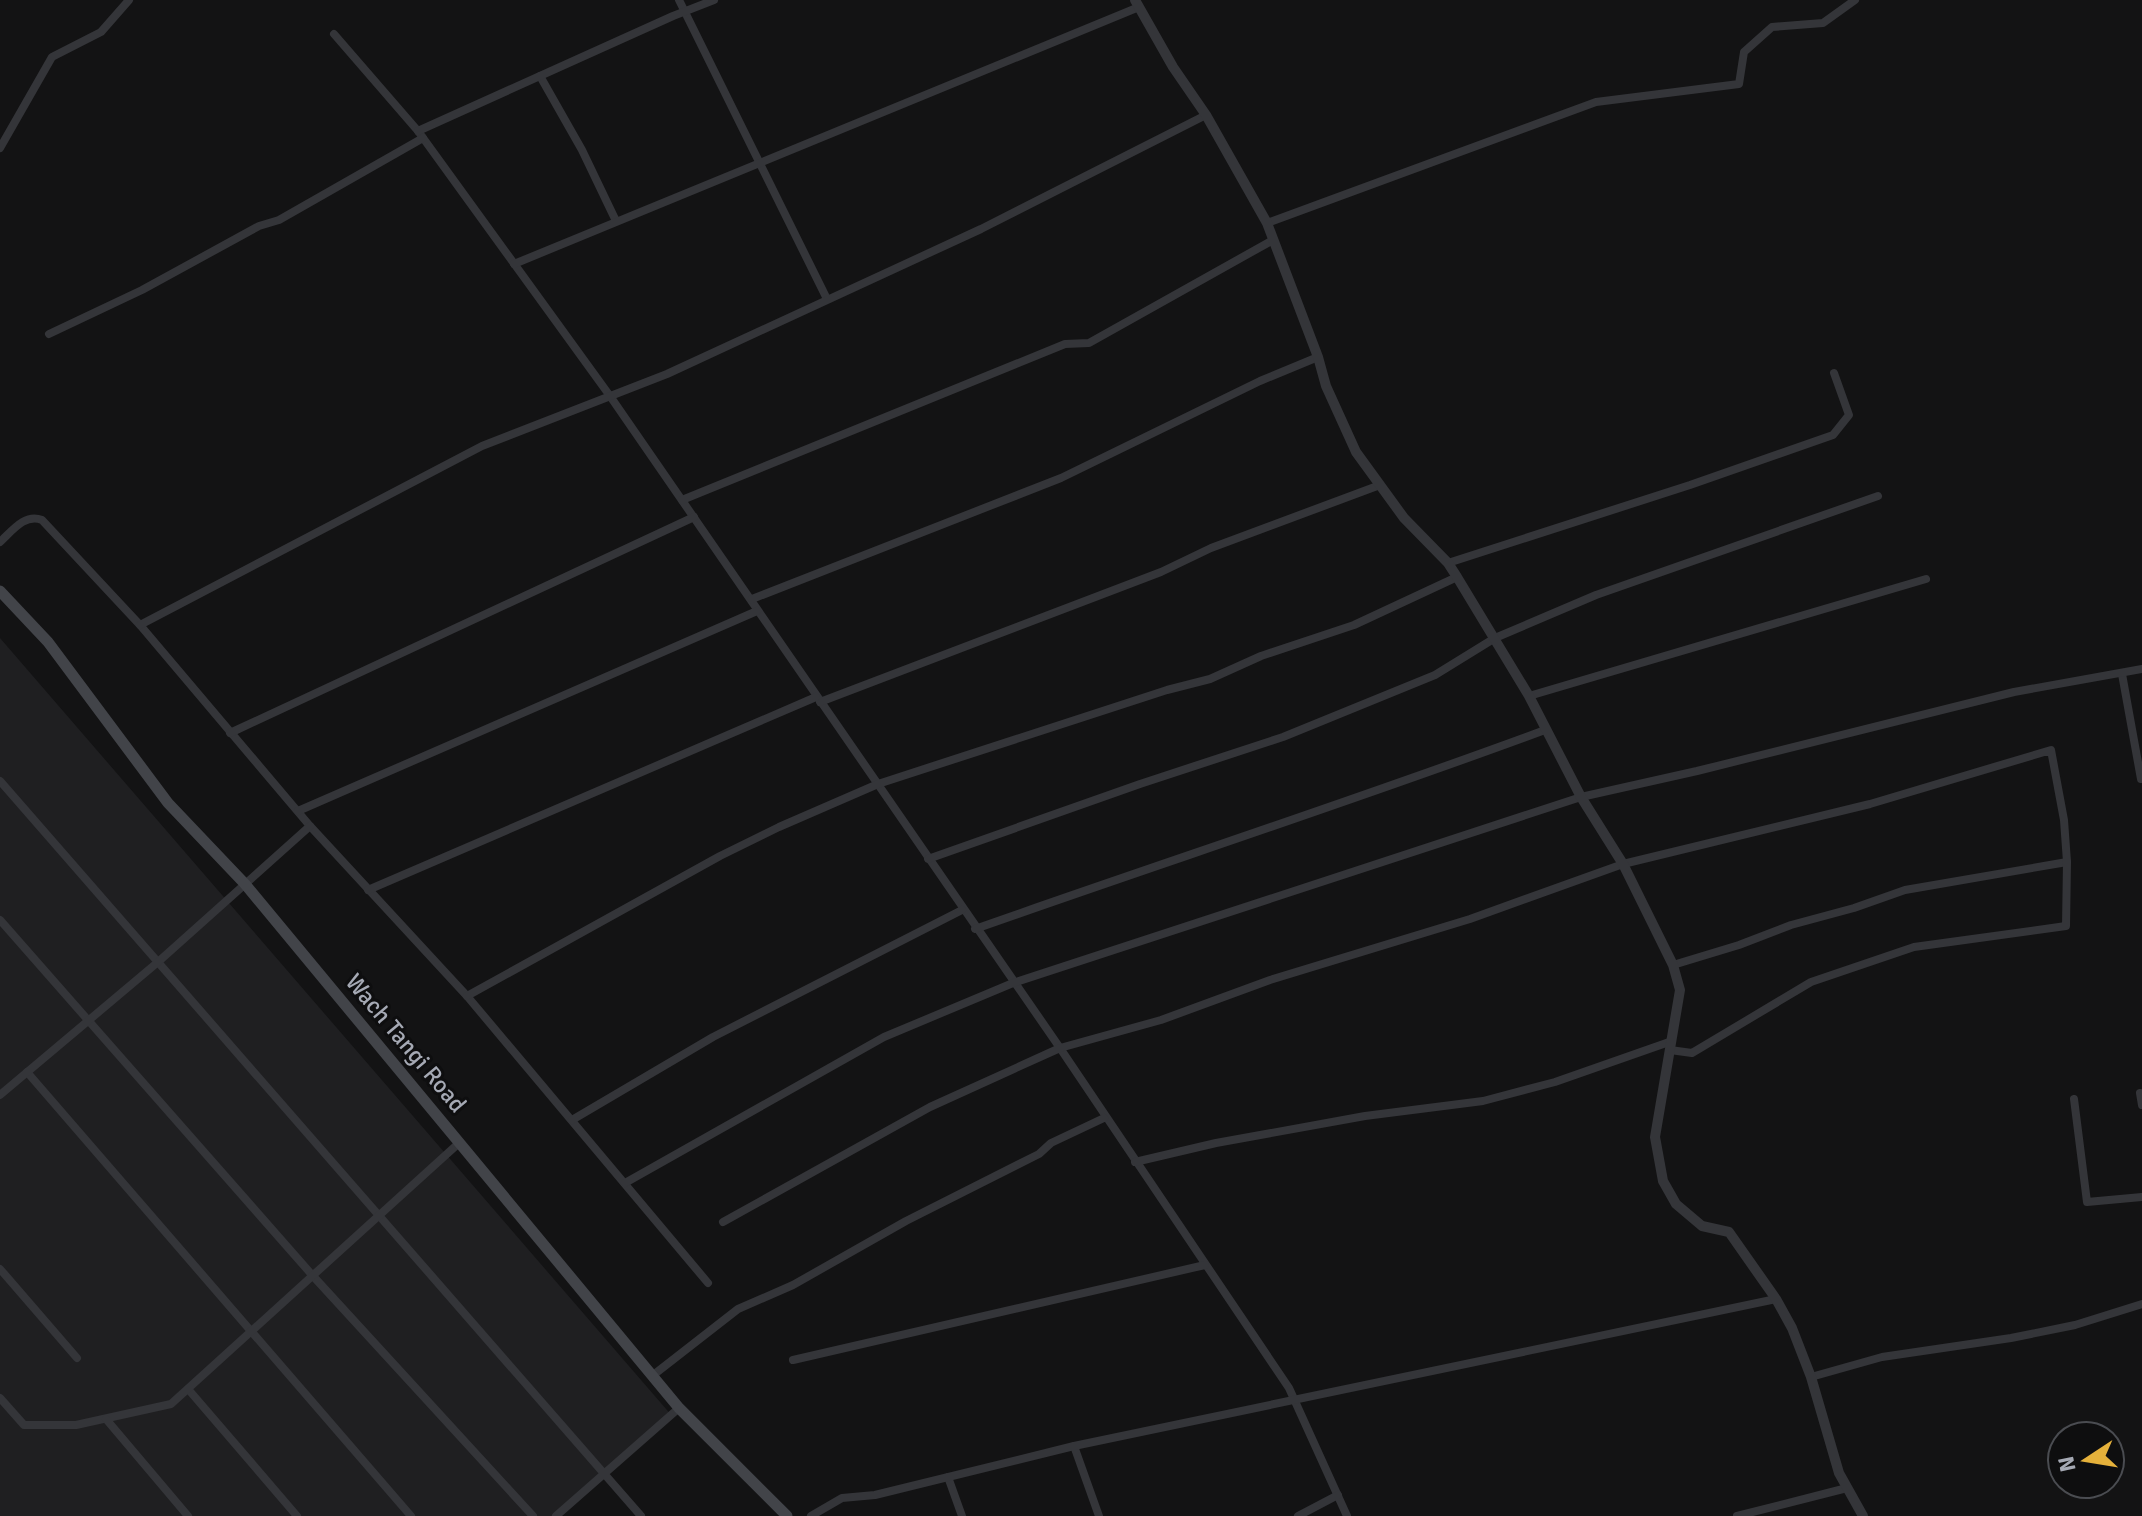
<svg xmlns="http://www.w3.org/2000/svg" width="2142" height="1516" font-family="Signika,sans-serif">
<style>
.built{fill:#1f1f21}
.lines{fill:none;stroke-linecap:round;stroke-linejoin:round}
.minor{stroke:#343539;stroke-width:8}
.tertiary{stroke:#343539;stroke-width:10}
.secondary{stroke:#424449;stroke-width:11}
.labels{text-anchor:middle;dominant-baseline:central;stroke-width:6;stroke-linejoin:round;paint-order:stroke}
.street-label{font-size:24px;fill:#a5a9b4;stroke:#0e0e0f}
</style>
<rect width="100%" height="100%" fill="#131314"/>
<path class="built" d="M0,638l673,779 -113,99h-560z"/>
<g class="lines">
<g class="minor">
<path d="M679,0l148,299"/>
<path d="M334,34l84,97 192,265 450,652 229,340 58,128"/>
<path d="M540,76l42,74 34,71"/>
<path d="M418,131l255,-115 41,-16"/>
<path d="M0,148l52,-91 49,-25 28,-32"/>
<path d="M1267,223l329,-121 143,-18 5,-32 28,-25 51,-4 32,-23"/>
<path d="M514,264l625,-257"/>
<path d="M49,334l93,-44 117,-64 20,-6 144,-82"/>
<path d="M682,500l383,-156 24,-1 184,-103"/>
<path d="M0,542c12,-11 25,-29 42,-22l98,105 170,201 157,170 241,287"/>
<path d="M1448,563l242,-78 143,-50 16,-20 -15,-42"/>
<path d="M752,599l309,-121 199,-97 58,-24"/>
<path d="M140,625l342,-179 185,-72 314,-145 225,-114"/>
<path d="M2122,674l19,105"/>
<path d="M1529,696l397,-117"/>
<path d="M820,702l341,-130 50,-24 169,-63"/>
<path d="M230,733l464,-216"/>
<path d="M0,781l641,735"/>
<path d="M298,811l459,-200"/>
<path d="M928,859l212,-75 143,-47 152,-62 60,-37 101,-43 282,-99"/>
<path d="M368,890l448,-193"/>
<path d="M0,920l313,356 220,240"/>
<path d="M975,929c190,-67 381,-129 570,-199"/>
<path d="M1673,965l66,-20 52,-20 63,-17 51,-18 162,-28"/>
<path d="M467,996l253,-140 59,-29 99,-43 289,-94 43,-11 51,-23 93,-31 103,-48"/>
<path d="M27,1072l384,444"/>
<path d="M2140,1093l2,12"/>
<path d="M0,1095l158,-133 152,-136"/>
<path d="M2074,1099l13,103 55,-5"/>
<path d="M572,1120l141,-83 249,-127"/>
<path d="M1135,1162l81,-19 149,-27 118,-15 72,-19 117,-41"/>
<path d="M625,1183l259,-146 129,-54 568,-186 116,-26 317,-79 128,-23"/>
<path d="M723,1222l207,-115 130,-59 101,-28 109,-40 200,-61 153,-55 247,-60 181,-54 13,70 3,42 -1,64 -152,21 -103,35 -119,71 -22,-3"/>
<path d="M0,1269l77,89"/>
<path d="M793,1360l412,-95"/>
<path d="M652,1376l86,-67 55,-24 113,-64 133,-67 12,-11 53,-25"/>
<path d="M1811,1377l71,-20 129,-19 64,-13 67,-21"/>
<path d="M188,1389l109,127"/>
<path d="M0,1398l24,27h52l95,-21 288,-261"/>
<path d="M106,1419l82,97"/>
<path d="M1074,1446l25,70"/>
<path d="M948,1477l14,39"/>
<path d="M556,1516l123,-108"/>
<path d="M811,1516l31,-18 33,-3 199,-49 702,-147"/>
<path d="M1298,1516l40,-21"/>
<path d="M1737,1516l110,-28"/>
</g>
<path class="tertiary" d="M1135,0l38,67 33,48 61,108 51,134 8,29 30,66 48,66 44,45 9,14 72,119 52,101 42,67 50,101 7,25 -25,147 8,44 13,23 26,22 27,6 47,67 16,29 19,49 28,96 24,43"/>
<path class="secondary" d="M0,591l48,51 120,161 77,81 434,524 108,108"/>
</g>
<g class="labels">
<g class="street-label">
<text transform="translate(406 1043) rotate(50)">Wach Tangi Road</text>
</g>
</g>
<g transform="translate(2086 1460) rotate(258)"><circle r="38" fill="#0e0e0f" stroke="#4a4c51" stroke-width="2"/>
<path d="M0-6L14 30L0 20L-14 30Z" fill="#e5b13b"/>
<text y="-12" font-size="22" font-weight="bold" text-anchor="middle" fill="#a5a9b4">N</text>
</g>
</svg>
